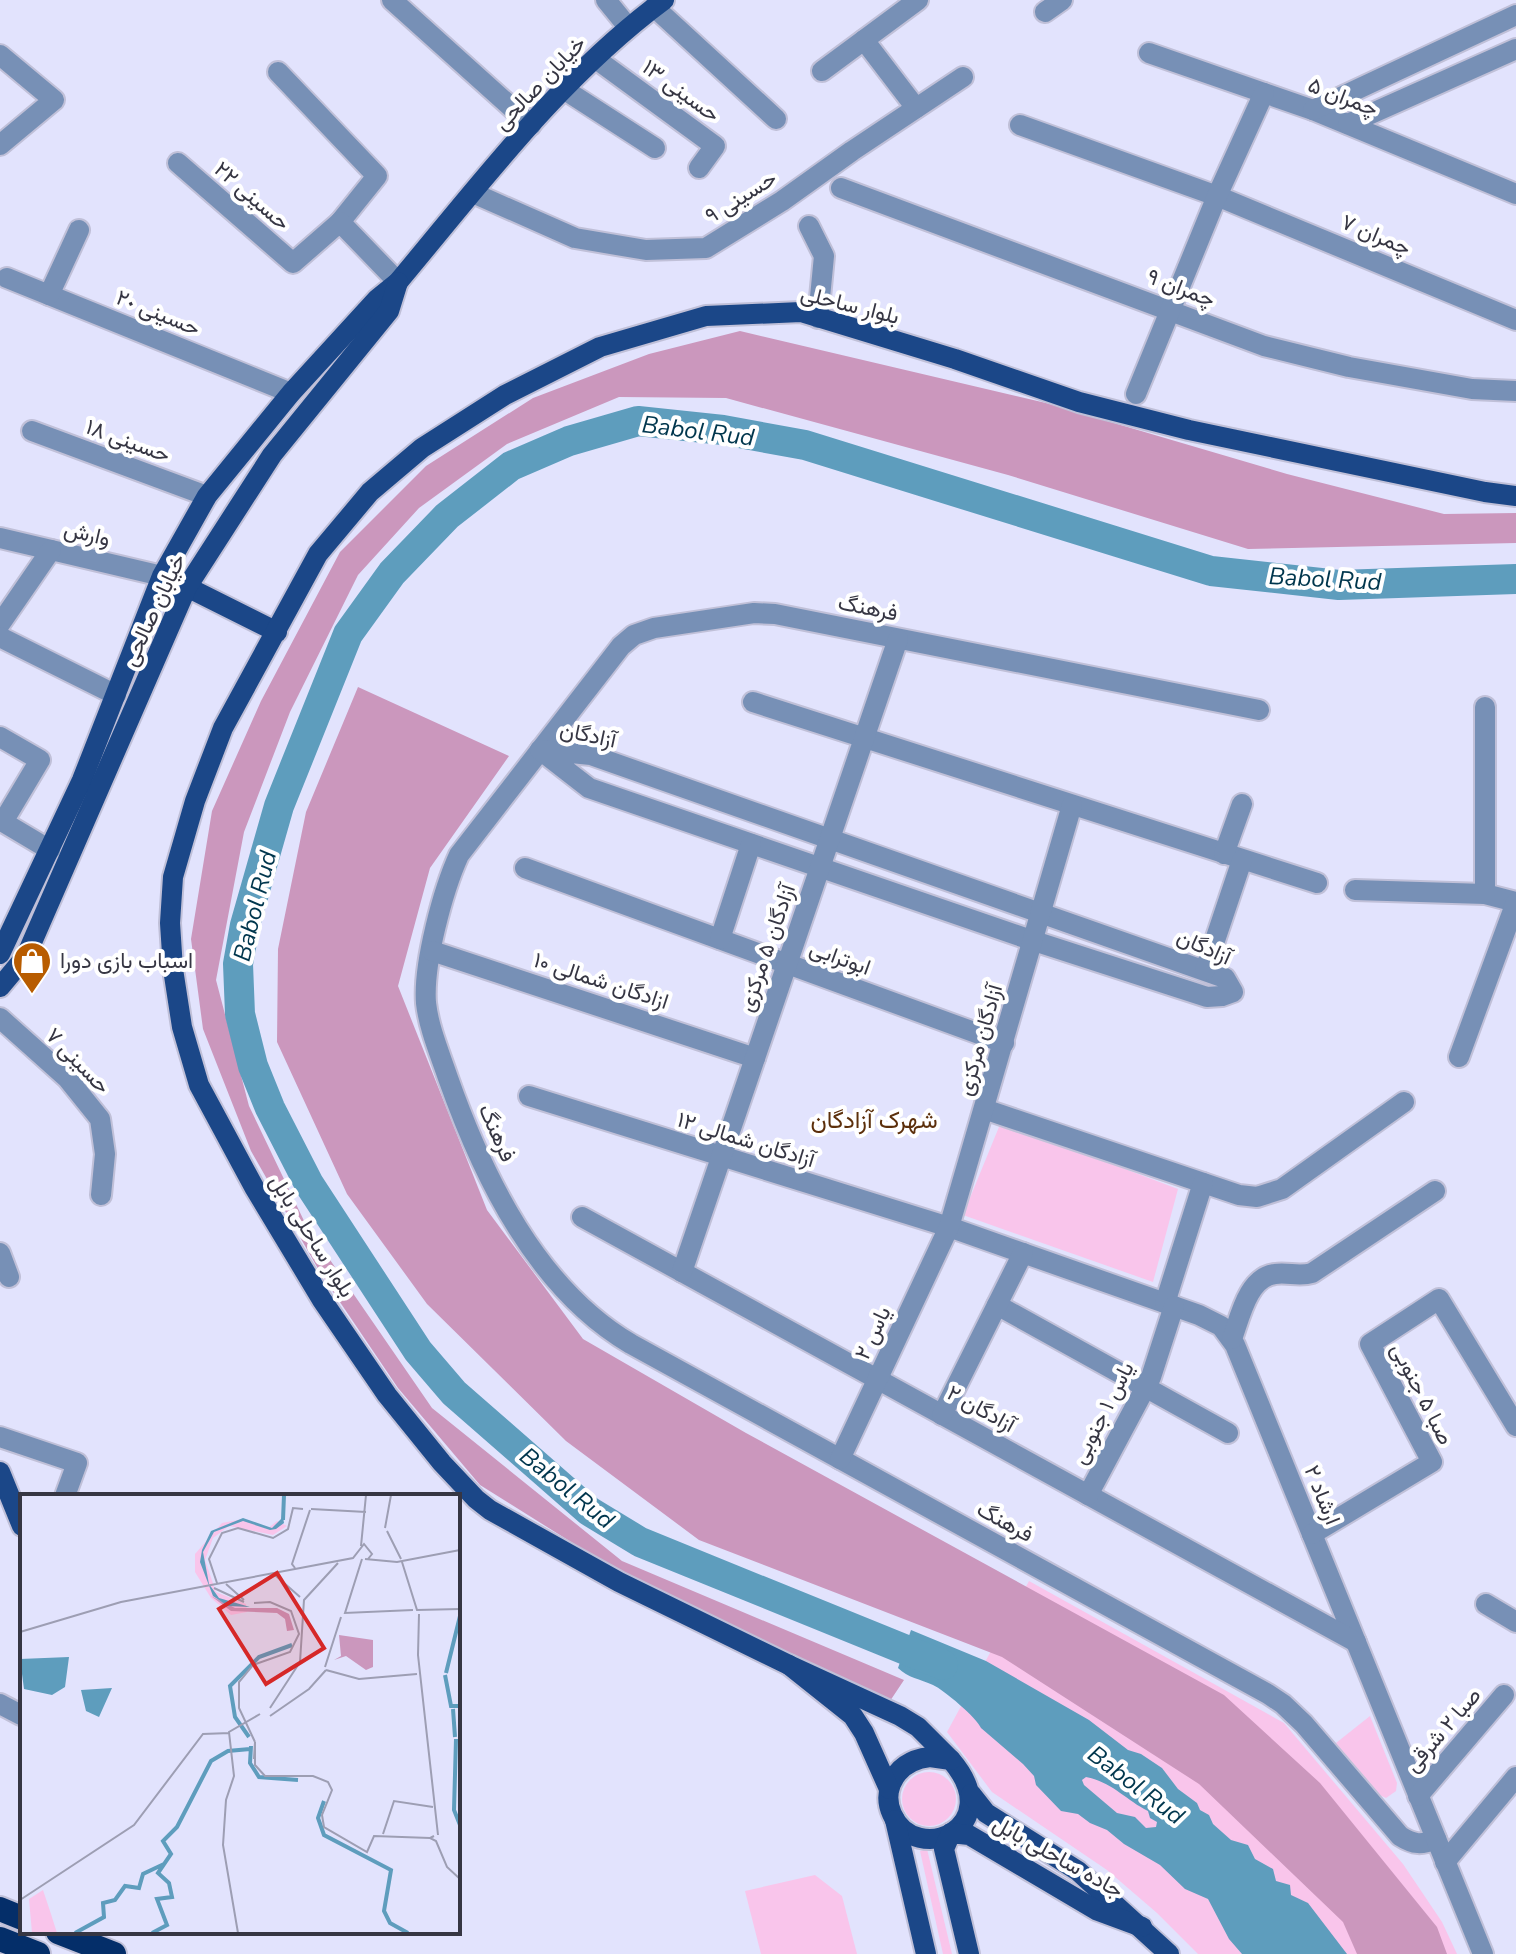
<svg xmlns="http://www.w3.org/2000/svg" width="1516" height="1954" font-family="'Nunito Sans',Vazirmatn,sans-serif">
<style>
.green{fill:#f9c5eb}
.forest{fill:#cb97bd}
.water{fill:#5e9dbd;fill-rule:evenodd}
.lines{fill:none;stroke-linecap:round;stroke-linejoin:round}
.river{stroke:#5e9dbd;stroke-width:30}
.minor-casing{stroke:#c0c0d8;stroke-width:24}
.major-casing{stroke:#c0c0d8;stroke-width:24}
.highway-casing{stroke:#c0c0d8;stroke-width:28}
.minor{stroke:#7790b6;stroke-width:20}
.major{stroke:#1b4788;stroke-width:20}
.highway{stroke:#042e69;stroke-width:24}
.labels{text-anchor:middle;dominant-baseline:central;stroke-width:8;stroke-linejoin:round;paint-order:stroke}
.street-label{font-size:22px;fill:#363643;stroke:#fff}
.poi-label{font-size:22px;fill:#363643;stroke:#fff;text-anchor:start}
.water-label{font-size:24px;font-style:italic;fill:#00364d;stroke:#fff}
.neighbourhood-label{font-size:24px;fill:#5c2f0b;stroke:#fff}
.inset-river{fill:none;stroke:#5e9dbd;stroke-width:4}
.inset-road{fill:none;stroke:#9d9eb3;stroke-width:2}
.view{fill:#d62828;fill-opacity:0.15;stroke:#d62828;stroke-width:4}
.inset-edge{fill:none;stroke:#363643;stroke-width:4}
</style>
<rect width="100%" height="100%" fill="#e2e3fd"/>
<g class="green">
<path d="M1001,1122l177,67 -25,93 -190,-67z"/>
<path d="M1029,1581l255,142 119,141 39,58 15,32h-259l-41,-41 -50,-43 -115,-78 -45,-60z"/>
<path d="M1370,1716l27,67 -1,8 -10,7 -11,-5 -39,-50z"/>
<circle cx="929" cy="1799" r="27"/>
<path d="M927,1849l25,105h-9l-23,-103z"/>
<path d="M815,1875l27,21 15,58h-96l-16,-63z"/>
</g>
<g class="forest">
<path d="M740,331l306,72 241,71 157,40 72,-1v30l-268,6 -240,-74 -282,-77 -107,-1 -112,47 -88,64 -61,67 -68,137 -46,120 -28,148 33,126 57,119 126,183 190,153 282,119 -14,21 -271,-129 -139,-87 -82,-97 -77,-114 -70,-123 -48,-122 -12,-90 21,-128 49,-110 79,-149 86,-86 107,-68 116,-44z"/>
<path d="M358,687l151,69 -79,112 -32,118 89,224 96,129 163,94 478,262 96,88 117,144 10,27h-90l-14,-32 -144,-138 -197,-127 -303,-117 -133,-99 -139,-137 -80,-110 -70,-152 1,-93 28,-137z"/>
</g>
<path class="water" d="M911,1630l75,31 103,59 39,30 13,4 21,14 16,21 19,14 3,7 9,5 4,9 18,16 17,5 7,14 18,10 3,12 14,4 1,10 17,8 39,51h-105l-13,-15 -21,-40 -23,-10 -25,-24 -36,-21 -17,-14 -17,-7 -12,-9 -17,-3 -25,-26 -2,-9 -11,-12 -42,-36c-4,-10 -37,-38 -48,-43 -13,-6 -25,-7 -35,-17zM1086,1777c26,5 40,23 62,34l2,7 7,4 -1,5 -10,1 -11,-11 -18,-4 -33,-28 -2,-5z"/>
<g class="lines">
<path class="river" d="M943,1665l-303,-123 -51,-31 -135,-118 -36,-42 -109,-167 -39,-76 -17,-42 -13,-52 -2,-50 7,-39 34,-119 69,-172 44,-61 55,-57 64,-50 58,-25 69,-20 85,9 82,15 406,126 128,14 177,-6"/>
<g class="minor-casing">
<g id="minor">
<path d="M392,0l139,125"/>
<path d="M606,0l22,27"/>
<path d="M654,7l122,112"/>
<path d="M1045,12l17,-12"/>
<path d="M864,40l52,68"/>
<path d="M1149,53l164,57 203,84"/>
<path d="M0,55l54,45 -54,45"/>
<path d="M596,59l119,87 -16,22"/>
<path d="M822,71l96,-71"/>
<path d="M278,72l99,104 -37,46"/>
<path d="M565,90l90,58"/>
<path d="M1313,110l203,-95"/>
<path d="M1348,124l168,-75"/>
<path d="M1020,125l197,71 299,124"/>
<path d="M178,163l115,100 47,-41 58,60"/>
<path d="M841,188l423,158 85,21 123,22 44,2"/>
<path d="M473,193l102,45 71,12 60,-2 76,-47 70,-50 111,-74"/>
<path d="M809,226l15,30 -6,62"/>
<path d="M7,278l284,115"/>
<path d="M49,295l30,-65"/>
<path d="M1136,394l81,-198 47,-103"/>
<path d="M32,431l175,65"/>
<path d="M0,538l162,38"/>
<path d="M0,624l51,-74"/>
<path d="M0,637l116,58"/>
<path d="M753,702l564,181"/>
<path d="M1259,710l-484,-96 -21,-1 -100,15 -20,7 -13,11 -162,209c-16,35 -36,109 -33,148 3,26 14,51 22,75 35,99 89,211 183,266l637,350 15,10 21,20 96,112c14,9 22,9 36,3"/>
<path d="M0,737l40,23 -37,62 47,28"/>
<path d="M540,750l51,5 634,223 8,14 -11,4 -15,1 -173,-56 -445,-153z"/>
<path d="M1224,854l18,-50"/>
<path d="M525,868l479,175"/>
<path d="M1355,890l130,4 31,8"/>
<path d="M1485,894v-187"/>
<path d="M720,939l31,-95"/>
<path d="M432,951l323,107"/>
<path d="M1205,970l37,-110"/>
<path d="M0,1018l67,60 33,41 5,35 -4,41"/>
<path d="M1459,1057l57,-155"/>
<path d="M529,1096l420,131 250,88 22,11 14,19 248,609"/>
<path d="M984,1109l255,86 18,2 25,-8 122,-87"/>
<path d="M582,1217l774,425"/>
<path d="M0,1253l9,24"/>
<path d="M682,1272l216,-633"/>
<path d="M1165,1303l38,-120"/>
<path d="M997,1305l231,128"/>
<path d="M1232,1339c8,-22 16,-62 43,-65 13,-2 24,3 37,-1l123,-82"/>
<path d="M942,1415l81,-162"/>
<path d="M0,1437l77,26 -12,33"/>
<path d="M840,1459l109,-232 123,-422"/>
<path d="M1088,1495l63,-118 23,-71"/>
<path d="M1312,1534l120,-72 -62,-118 69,-45 77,127"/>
<path d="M1486,1604l30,18"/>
<path d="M0,1704l21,11"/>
<path d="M1418,1796l86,-101"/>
<path d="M1445,1862l71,-85"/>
</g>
</g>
<g class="major-casing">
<g id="major">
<path d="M187,587l90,45"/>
<path d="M0,954l82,-174 80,-204 45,-80 84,-103 86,-94 21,-17c83,-99 162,-205 266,-282"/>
<path d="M0,987l26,-31 161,-369 85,-132 117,-144 9,-29"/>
<path d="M0,1472l22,54"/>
<path d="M789,1665l-170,-83 -129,-72 -14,-11 -34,-36 -55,-68 -65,-95 -68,-113 -55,-102 -17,-58 -9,-58 -3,-46 3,-46 22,-76 28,-73 95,-174 52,-62 52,-44 83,-53 95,-48 106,-31 95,-4 154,47 124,43 110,28 296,62 31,4"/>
<path d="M930,1757l21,3c58,67 -35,108 -59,54 -4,-9 -5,-20 -1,-30 7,-17 21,-25 39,-27z"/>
<path d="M889,1789l-25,-56 -11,-17 -64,-51 111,51 18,11 33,33"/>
<path d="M971,1794l15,19 92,58 91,83"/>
<path d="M895,1820l31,134"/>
<path d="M969,1954l-25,-105 7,-16 18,2 127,75 46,17"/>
</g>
</g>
<g class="highway-casing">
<g id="highway">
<path d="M0,1909l22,9"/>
<path d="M58,1932l56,22"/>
<path d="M0,1939l38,15"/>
</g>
</g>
<use href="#minor" class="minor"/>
<use href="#major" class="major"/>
<use href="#highway" class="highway"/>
</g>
<defs>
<g id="shop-pin" transform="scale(2)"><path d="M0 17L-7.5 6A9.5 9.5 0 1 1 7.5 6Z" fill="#b85c00" stroke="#fff"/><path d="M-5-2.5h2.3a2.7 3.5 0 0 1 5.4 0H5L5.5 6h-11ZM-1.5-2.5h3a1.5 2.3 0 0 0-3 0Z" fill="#fff"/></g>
</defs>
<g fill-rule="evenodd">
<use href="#shop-pin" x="32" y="961"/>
</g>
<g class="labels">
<g class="street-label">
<text transform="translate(540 83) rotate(-46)">خيابان صالحی</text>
<text transform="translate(681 91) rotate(36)">حسینی ۱۳</text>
<text transform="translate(1343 97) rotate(21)">چمران ۵</text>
<text transform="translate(252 196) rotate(41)">حسینی ۲۲</text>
<text transform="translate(741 197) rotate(-32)">حسینی ٩</text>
<text transform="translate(1376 235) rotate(23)">چمران ۷</text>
<text transform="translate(1181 288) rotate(21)">چمران ۹</text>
<text transform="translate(850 305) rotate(14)">بلوار ساحلی</text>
<text transform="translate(158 313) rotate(22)">حسینی ٢٠</text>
<text transform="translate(128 441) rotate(20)">حسینی ۱۸</text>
<text transform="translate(87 534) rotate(13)">وارش</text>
<text transform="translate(868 608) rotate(11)">فرهنگ</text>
<text transform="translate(154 610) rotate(-65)">خيابان صالحی</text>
<text transform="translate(588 735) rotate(12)">آزادگان</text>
<text transform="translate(1204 947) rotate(24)">آزادگان</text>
<text transform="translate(767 948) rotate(-71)">آزادگان ۵ مرکزی</text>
<text transform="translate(840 958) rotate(20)">ابوترابی</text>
<text transform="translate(601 981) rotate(18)">ازادگان شمالی ۱۰</text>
<text transform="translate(980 1040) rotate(-74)">آزادگان مرکزی</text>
<text transform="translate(78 1061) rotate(46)">حسینی ۷</text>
<text transform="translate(497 1133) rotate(66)">فرهنگ</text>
<text transform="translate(746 1140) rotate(17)">آزادگان شمالی ۱۲</text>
<text transform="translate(312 1236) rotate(58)">بلوار ساحلی بابل</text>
<text transform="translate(873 1333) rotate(-65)">یاس ۲</text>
<text transform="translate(1422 1394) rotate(63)">صبا ۵ جنوبی</text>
<text transform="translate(981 1409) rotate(29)">آزادگان ۲</text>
<text transform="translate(1103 1413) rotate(-63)">یاس ۱ جنوبی</text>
<text transform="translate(1322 1495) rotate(68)">ارشاد ۲</text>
<text transform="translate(1005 1522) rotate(29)">فرهنگ</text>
<text transform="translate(1443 1730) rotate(-49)">صبا ۲ شرقی</text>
<text transform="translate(1058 1857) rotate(29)">جاده ساحلی بابل</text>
</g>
<g class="poi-label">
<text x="60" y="961">اسباب بازی دورا</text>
</g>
<g class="water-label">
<text transform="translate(698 431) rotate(7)">Babol Rud</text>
<text transform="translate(1325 579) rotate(3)">Babol Rud</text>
<text transform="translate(255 906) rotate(-76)">Babol Rud</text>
<text transform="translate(567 1488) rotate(39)">Babol Rud</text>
<text transform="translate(1136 1785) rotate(37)">Babol Rud</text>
</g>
<g class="neighbourhood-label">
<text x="874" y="1120">شهرک آزادگان</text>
</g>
</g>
<g transform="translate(20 1494)">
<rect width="440" height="440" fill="#e2e3fd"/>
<path d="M223,25l24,10 10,-8 10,5 -14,9 -44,-9 -16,12 -8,22 11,32 30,12 1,8 -16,3 -20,-17 -16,-26v-18l27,-31zM23,396l8,24 6,19h-25l-3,-34z" fill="#f9c5eb"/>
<path d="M191,102l24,12h42l12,6 5,16 -7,1 -2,-12 -8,-6 -46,-2zM319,141l34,5v27l-7,3 -20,-14 -12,4 7,-4z" fill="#cb97bd"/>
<path d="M263,23l1,6 -8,6 -6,1 -27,-9 -29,11 -11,20 6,32 10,14 31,9 -22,-1 -15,-10 -13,-34 2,-12 9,-19 32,-13 29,10zM49,163l-4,30 -13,8 -28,-6 -4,-30zM92,194l-13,29 -13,-6 -5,-21z" fill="#5e9dbd"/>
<path class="inset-river" d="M263,26l1,-25M426,179l14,-57M425,181l6,31h9M433,215l2,28M229,243l-14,-20 -5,-31 29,-29 33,-12M436,245l-2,71 6,15M231,252l-1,17 9,14 39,3M304,307l-6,17 6,17 67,35 -7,41 6,12 18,10M55,439l29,-16 -1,-14 12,-3 10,-14 14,2 4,-14 21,-10M132,439l15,-8 -10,-26 15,-2 -3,-14 -11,-10 13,-19 -8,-13 14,-14 34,-66 17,-10 22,-2"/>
<path class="inset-road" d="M291,15l55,3M365,34l6,-33M367,37l14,28M341,52l5,-51M342,65l-17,54 68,-3M345,65l32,3 63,-12M382,68l15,48 43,-1M275,74l-3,-4 18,-54M255,81l25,22M197,89l-8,-24 13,-26 16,-5 35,10 15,-9 5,-21 10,1M206,90l18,16M194,94l30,14M234,109l16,-1 21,9 8,23 -9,18 -37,13 -14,17v26l16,34M399,120l-1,41 20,180M0,138l101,-30 232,-44 11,-14 8,10 -4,5M305,173l16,-50M306,176l33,9 58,-5M250,214l30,-46 4,-62 34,-37M250,222l39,-27 17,-19M234,265l1,-17v23l10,11h48l15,6 4,8 -10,25 2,12 43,25 7,-16 56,2M363,340l11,-33 39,6M414,342l-4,2 6,3 11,26 13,12M0,406l114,-75 69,-91 27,-1M218,439l-15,-88 3,-45 8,-24 -5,-44 31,-18"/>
<path class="view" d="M257,79l47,75 -58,36 -47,-75z"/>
<rect width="440" height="440" class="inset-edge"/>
</g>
</svg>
